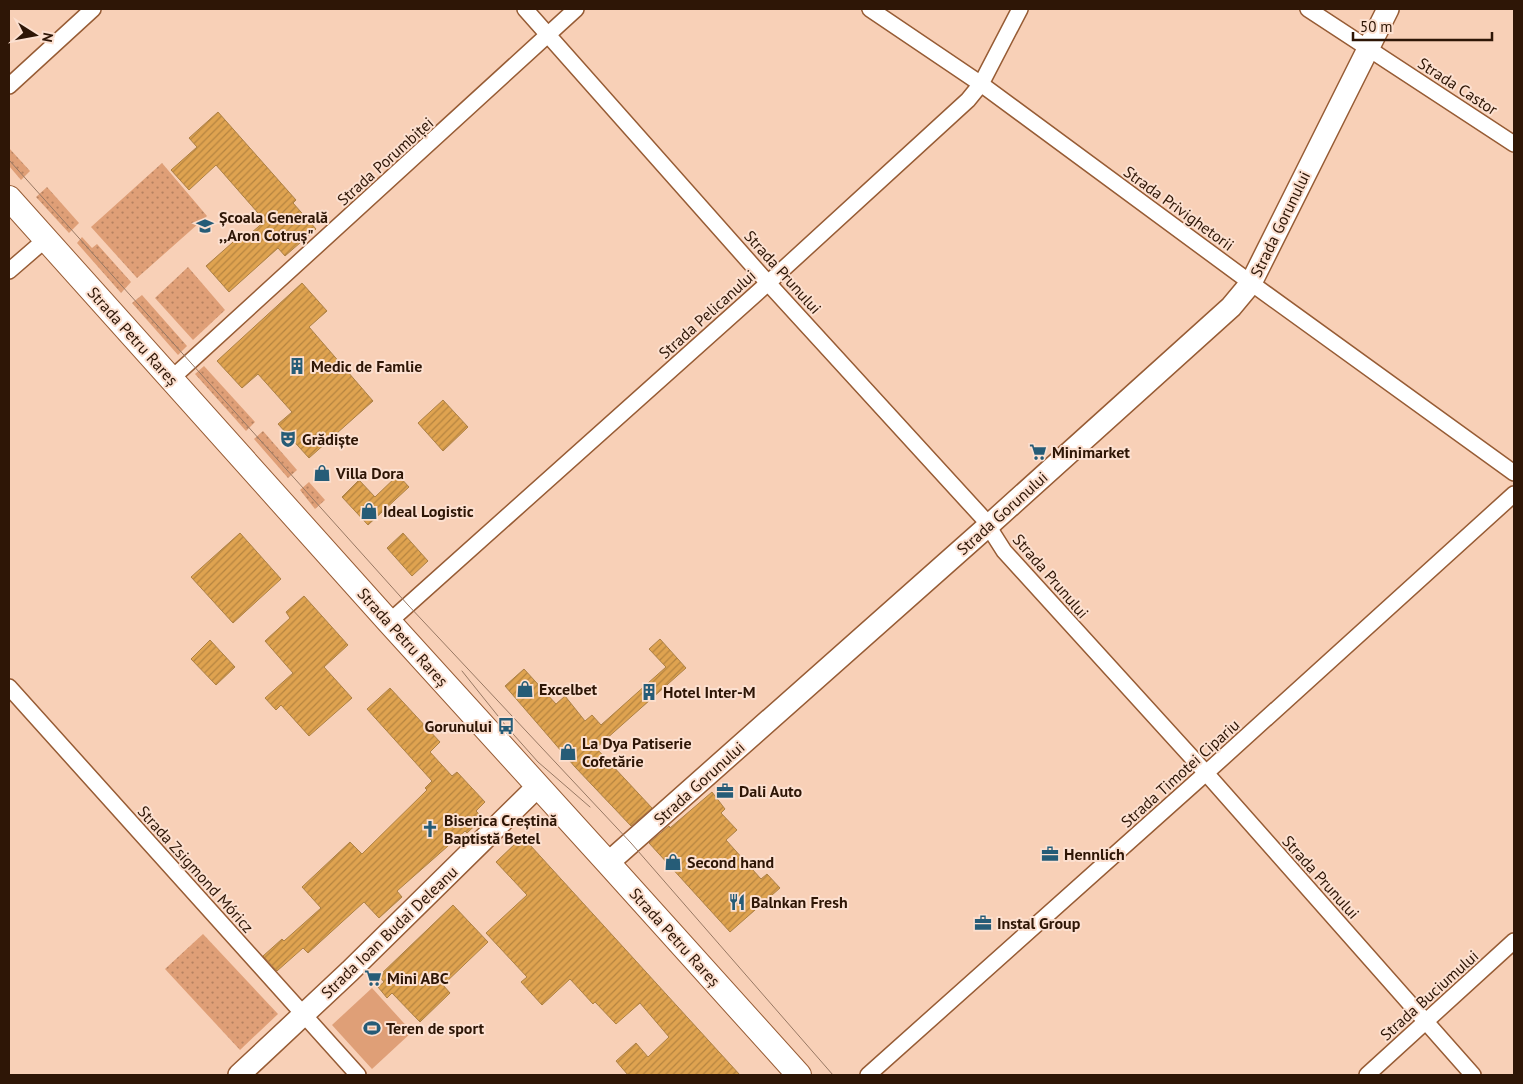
<svg xmlns="http://www.w3.org/2000/svg" width="1523" height="1084" font-family="'PT Sans',sans-serif">
<style>
.grass{fill:url(#grass-dots)}
.pitch{fill:#df9f77}
.building{fill:url(#building-hatch);stroke:#ad8145}
.lines{fill:none;stroke-linecap:round;stroke-linejoin:round}
.street-casing{stroke:#975c35;stroke-width:18}
.secondary-casing{stroke:#975c35;stroke-width:24}
.primary-casing{stroke:#975c35;stroke-width:26}
.street{stroke:#fff;stroke-width:15}
.secondary{stroke:#fff;stroke-width:21}
.primary{stroke:#fff;stroke-width:24}
.tram{stroke:#987863;stroke-width:1}
.labels{text-anchor:middle;dominant-baseline:central;stroke-width:4;stroke-linejoin:round;paint-order:stroke}
.street-label{font-size:16px;fill:#2e1606;stroke:#fce0d0}
.poi-label{font-size:16px;font-weight:bold;fill:#2e1606;stroke:#fce0d0;text-anchor:start}
</style>
<defs>
<pattern id="grass-dots" width="8" height="8" patternUnits="userSpaceOnUse" patternTransform="scale(1.25)"><rect width="8" height="8" fill="#df9f77"/><path d="M2 2h.1M6 6h.1" fill="none" stroke="#b58160" stroke-width="1.8" stroke-linecap="round"/></pattern>
<pattern id="building-hatch" width="6" height="6" patternUnits="userSpaceOnUse" patternTransform="scale(1.25)"><rect width="6" height="6" fill="#dfa350"/><path d="M-1 1l2-2M0 6l6-6M5 7l2-2" fill="none" stroke="#b58440"/></pattern>
</defs>
<rect width="100%" height="100%" fill="#f8d0b7"/>
<g class="grass">
<path d="M9,148l21,23 -9,9 -12,-14z"/>
<path d="M162,163l45,53 -70,62 -46,-51z"/>
<path d="M47,187l32,36 -10,10 -33,-36z"/>
<path d="M82,237l10,11 5,-4 34,38 -10,11 -44,-50z"/>
<path d="M188,267l37,43 -32,30 -38,-42z"/>
<path d="M142,295l45,51 -9,9 -46,-52z"/>
<path d="M204,366l51,56 -9,9 -51,-57z"/>
<path d="M263,431l34,39 -9,8 -34,-39z"/>
<path d="M309,482l16,18 -10,9 -15,-19z"/>
<path d="M203,934l75,80 -38,36 -75,-81z"/>
</g>
<path class="pitch" d="M372,988l40,44 -40,37 -40,-44z"/>
<g class="building">
<path d="M218,112l78,88 -3,3 23,26 -31,27 -7,-8 -49,44 -23,-26 35,-31 3,4 21,-18 -49,-56 -27,25 -18,-20 26,-23 -8,-9z"/>
<path d="M302,283l25,28 -18,16 64,74 -64,57 -31,-34 14,-12 -34,-38 -16,14 -25,-27z"/>
<path d="M443,400l25,27 -25,24 -25,-28z"/>
<path d="M398,475l11,12 -41,38 -26,-28 17,-17 16,17z"/>
<path d="M240,533l41,46 -48,44 -42,-46z"/>
<path d="M403,533l25,28 -16,15 -25,-28z"/>
<path d="M304,596l44,49 -24,22 28,31 -43,38 -28,-31 -5,5 -11,-12 28,-25 -28,-32 25,-23 -4,-6z"/>
<path d="M660,639l26,29 -90,80 56,60 -21,18 -56,-59 -70,-81 19,-17 32,35 9,-8 20,25 7,-6 9,10 65,-58 -17,-18z"/>
<path d="M210,640l25,27 -19,18 -25,-26z"/>
<path d="M390,688l50,54 -10,10 22,24 5,-4 28,30 -9,9 7,7 -16,15 -2,-2 -68,60 5,6 -23,21 -15,-16 -56,51 -5,-5 -26,23 -14,-15 19,-17 2,2 37,-33 -19,-21 48,-45 12,12 65,-64 -2,-2 7,-7 -65,-72z"/>
<path d="M712,792l13,17 -4,4 16,17 -11,10 35,39 6,-5 13,14 -50,44 -81,-89 20,-17 1,2z"/>
<path d="M517,842l13,3 210,230h-112l-12,-14 20,-18 12,14 21,-20 -29,-34 -24,21 -21,-22 -2,2 -23,-25 -28,26 -21,-23 6,-5 -41,-44 41,-38 -31,-33z"/>
<path d="M453,905l35,37 -45,43 7,8 -30,29 -28,-29 -5,5 -9,-11 6,-5 -5,-6z"/>
</g>
<g class="lines">
<g class="street-casing">
<g id="street">
<path d="M525,9l243,274 215,235 21,33 202,222 267,302"/>
<path d="M870,9l111,75 270,199 263,190"/>
<path d="M1308,9l206,135"/>
<path d="M9,86l84,-77"/>
<path d="M9,271l37,-32"/>
<path d="M171,379l405,-370"/>
<path d="M389,622l379,-339 200,-183 13,-16 39,-75"/>
<path d="M9,687l349,388"/>
<path d="M868,1075l338,-302 308,-279"/>
<path d="M1367,1075l147,-134"/>
</g>
</g>
<g class="secondary-casing">
<g id="secondary">
<path d="M608,863l380,-337 243,-219 20,-24 137,-274"/>
<path d="M239,1075l111,-104 187,-184"/>
</g>
</g>
<g class="primary-casing">
<path id="primary" d="M9,198l380,424 219,241 191,212"/>
</g>
<use href="#street" class="street"/>
<use href="#secondary" class="secondary"/>
<use href="#primary" class="primary"/>
<g class="tram">
<path d="M9,160l399,445 223,238 202,232"/>
<path d="M462,671l44,55 32,36 52,45"/>
</g>
</g>
<defs>
<g id="school-bare" transform="scale(1.35)"><path d="M0-5L7-2L0 1L-7-2ZM-4 1L0 2.5L4 1V4Q0 6-4 4Z" fill="#265c77" stroke="#fce0d0" stroke-width="2.5" paint-order="stroke"/></g>
<g id="building-bare" transform="scale(1.35)"><path d="M-4-6H4V6H1V3H-1V6H-4ZM-2.5-4.3h1.7v1.8h-1.7ZM.8-4.3h1.7v1.8H.8ZM-2.5-1h1.7V.8h-1.7ZM.8-1h1.7V.8H.8Z" fill="#265c77" stroke="#fce0d0" stroke-width="2.5" paint-order="stroke"/></g>
<g id="theatre-bare" transform="scale(1.35)"><path d="M-5-5.5Q0-4 5-5.5V0Q5 5 0 6Q-5 5-5 0ZM-3.3-2.5H-1v1.5H-3.3ZM1-2.5H3.3v1.5H1ZM-2.8 1Q0 5.5 2.8 1Z" fill="#265c77" stroke="#fce0d0" stroke-width="2.5" paint-order="stroke"/></g>
<g id="supermarket-bare" transform="scale(1.35)"><path d="M-6-5.5h2.5l.6 2H6L4.5 2H-2.5L-4.4-4H-6ZM-1.5 3.2a1.3 1.3 0 1 0 .1 0ZM3 3.2a1.3 1.3 0 1 0 .1 0Z" fill="#265c77" stroke="#fce0d0" stroke-width="2.5" paint-order="stroke"/></g>
<g id="shop-bare" transform="scale(1.35)"><path d="M-5-2.5h2.3a2.7 3.5 0 0 1 5.4 0H5L5.5 6h-11ZM-1.5-2.5h3a1.5 2.3 0 0 0-3 0Z" fill="#265c77" stroke="#fce0d0" stroke-width="2.5" paint-order="stroke"/></g>
<g id="bus-bare" transform="scale(1.35)"><path d="M-5-6H5V4H4V6H2V4H-2V6H-4V4H-5ZM-3.5-4V0h7V-4ZM-3.5 1.2v1.5H-2V1.2ZM2 1.2v1.5H3.5V1.2Z" fill="#265c77" stroke="#fce0d0" stroke-width="2.5" paint-order="stroke"/></g>
<g id="office-bare" transform="scale(1.35)"><path d="M-6-3h4V-5.5h4V-3h4V5H-6ZM-1-4.5V-3h2v-1.5ZM-6 0V1H6V0Z" fill="#265c77" stroke="#fce0d0" stroke-width="2.5" paint-order="stroke"/></g>
<g id="church-bare" transform="scale(1.35)"><path d="M-1.2-6h2.4v3.5h3.3v2.4h-3.3V6h-2.4V-.1h-3.3v-2.4h3.3Z" fill="#265c77" stroke="#fce0d0" stroke-width="2.5" paint-order="stroke"/></g>
<g id="restaurant-bare" transform="scale(1.35)"><path d="M-5-6h1v4h1v-4h1v4h1v-4h1v5L-1.5 .5V6h-2V.5L-5-1ZM5-6V6H3V1.5H1.5Q1.5-4 5-6Z" fill="#265c77" stroke="#fce0d0" stroke-width="2.5" paint-order="stroke"/></g>
<g id="stadium-bare" transform="scale(1.35)"><path d="M0-5a6.5 5 0 1 0 0 10a6.5 5 0 1 0 0-10ZM-3.5-1.8h7v3.6h-7Z" fill="#265c77" stroke="#fce0d0" stroke-width="2.5" paint-order="stroke"/></g>
</defs>
<g fill-rule="evenodd">
<use href="#school-bare" x="205" y="226"/>
<use href="#building-bare" x="297" y="366"/>
<use href="#theatre-bare" x="288" y="439"/>
<use href="#supermarket-bare" x="1038" y="452"/>
<use href="#shop-bare" x="322" y="473"/>
<use href="#shop-bare" x="369" y="511"/>
<use href="#shop-bare" x="525" y="689"/>
<use href="#building-bare" x="649" y="692"/>
<use href="#bus-bare" x="506" y="726"/>
<use href="#shop-bare" x="568" y="752"/>
<use href="#office-bare" x="725" y="791"/>
<use href="#church-bare" x="430" y="829"/>
<use href="#office-bare" x="1050" y="854"/>
<use href="#shop-bare" x="673" y="862"/>
<use href="#restaurant-bare" x="737" y="902"/>
<use href="#office-bare" x="983" y="923"/>
<use href="#supermarket-bare" x="373" y="978"/>
<use href="#stadium-bare" x="372" y="1028"/>
</g>
<g class="labels">
<g class="street-label">
<text transform="translate(1458 86) rotate(33)">Strada Castor</text>
<text transform="translate(385 161) rotate(-42)">Strada Porumbiței</text>
<text transform="translate(1179 208) rotate(36)">Strada Privighetorii</text>
<text transform="translate(1280 224) rotate(-64)">Strada Gorunului</text>
<text transform="translate(783 272) rotate(48)">Strada Prunului</text>
<text transform="translate(707 314) rotate(-42)">Strada Pelicanului</text>
<text transform="translate(133 336) rotate(48)">Strada Petru Rareș</text>
<text transform="translate(1002 513) rotate(-42)">Strada Gorunului</text>
<text transform="translate(1051 576) rotate(49)">Strada Prunului</text>
<text transform="translate(403 637) rotate(48)">Strada Petru Rareș</text>
<text transform="translate(1180 773) rotate(-42)">Strada Timotei Cipariu</text>
<text transform="translate(699 783) rotate(-42)">Strada Gorunului</text>
<text transform="translate(196 869) rotate(48)">Strada Zsigmond Móricz</text>
<text transform="translate(1321 877) rotate(48)">Strada Prunului</text>
<text transform="translate(389 932) rotate(-44)">Strada Ioan Budai Deleanu</text>
<text transform="translate(675 937) rotate(48)">Strada Petru Rareș</text>
<text transform="translate(1429 995) rotate(-42)">Strada Buciumului</text>
</g>
<g class="poi-label">
<text x="219" y="217">Școala Generală<tspan x="219" dy="18">,,Aron Cotruș"</tspan></text>
<text x="311" y="366">Medic de Famlie</text>
<text x="302" y="439">Grădiște</text>
<text x="1052" y="452">Minimarket</text>
<text x="336" y="473">Villa Dora</text>
<text x="383" y="511">Ideal Logistic</text>
<text x="539" y="689">Excelbet</text>
<text x="663" y="692">Hotel Inter-M</text>
<text x="492" y="726" text-anchor="end">Gorunului</text>
<text x="582" y="743">La Dya Patiserie<tspan x="582" dy="18">Cofetărie</tspan></text>
<text x="739" y="791">Dali Auto</text>
<text x="444" y="820">Biserica Creștină<tspan x="444" dy="18">Baptistă Betel</tspan></text>
<text x="1064" y="854">Hennlich</text>
<text x="687" y="862">Second hand</text>
<text x="751" y="902">Balnkan Fresh</text>
<text x="997" y="923">Instal Group</text>
<text x="387" y="978">Mini ABC</text>
<text x="386" y="1028">Teren de sport</text>
</g>
</g>
<rect width="1523" height="1084" fill="none" stroke="#2e1606" stroke-width="20"/>
<g transform="translate(35 35) rotate(101)" stroke="#fce0d0" stroke-width="4" paint-order="stroke">
<path d="M0-4L9 19L0 12L-9 19Z" fill="#2e1606"/>
<text y="-8" font-size="14" font-weight="bold" text-anchor="middle" fill="#2e1606">N</text>
</g>
<path d="M1353 32v8h139v-8" fill="none" stroke="#2e1606" stroke-width="2.5"/>
<text x="1360" y="32" font-size="15" fill="#2e1606" stroke="#fce0d0" stroke-width="4" paint-order="stroke">50 m</text>
</svg>
